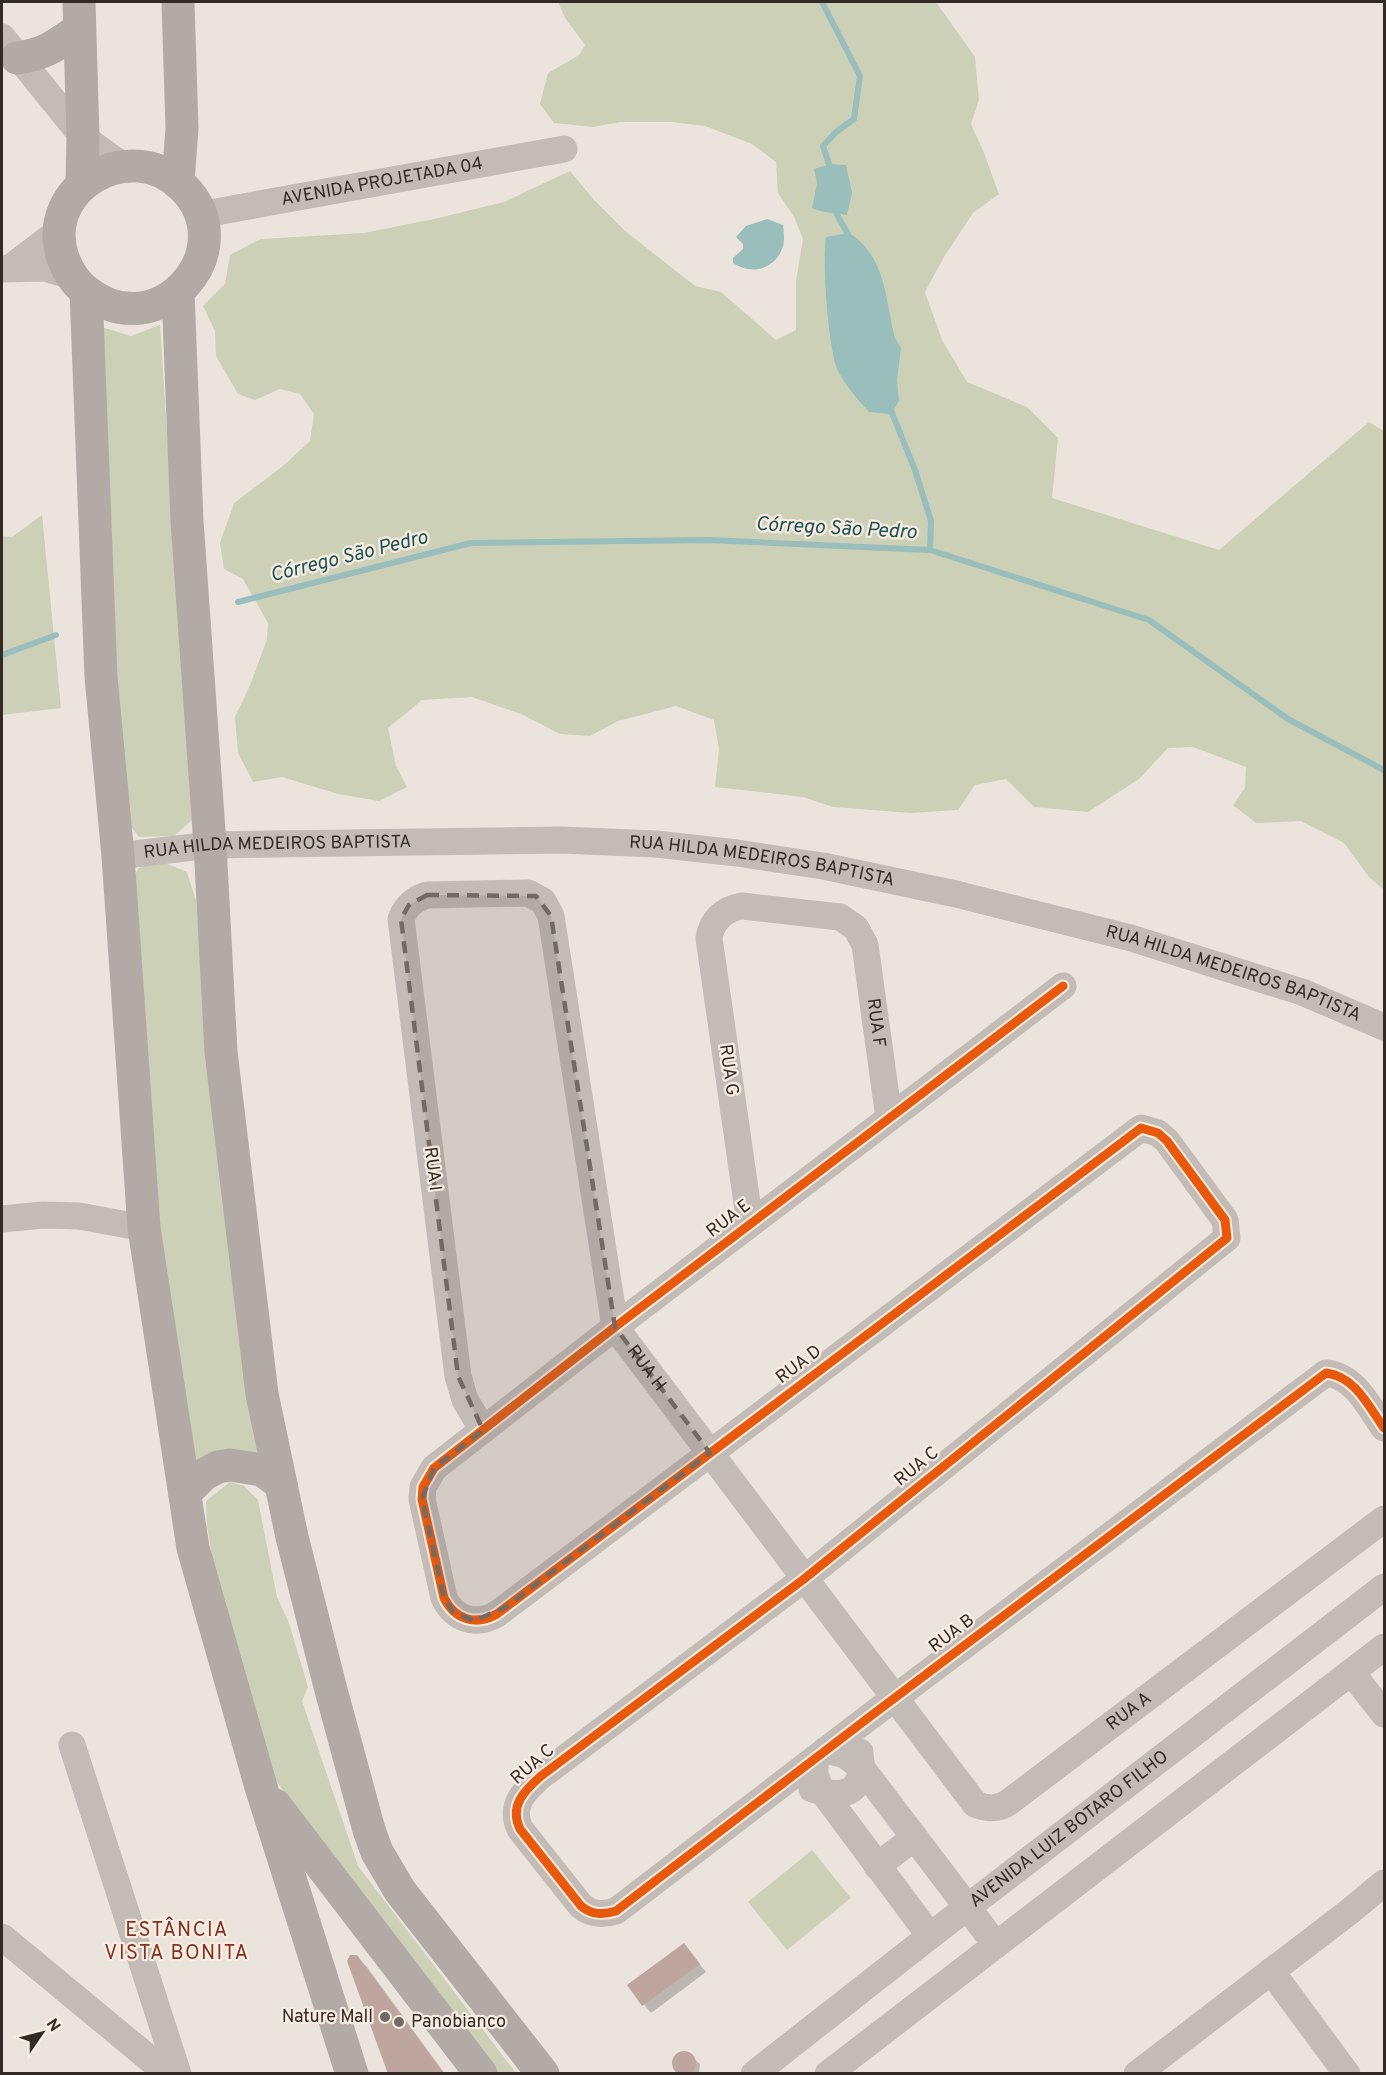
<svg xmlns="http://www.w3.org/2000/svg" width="1386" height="2075" font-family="Overpass,sans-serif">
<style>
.green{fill:#ccd0b6}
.water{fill:#99bebb}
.shadow{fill:#0003}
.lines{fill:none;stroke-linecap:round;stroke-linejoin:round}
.stream{stroke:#99bebb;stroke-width:6}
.building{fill:#bea69e}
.minor{stroke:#c3bbb6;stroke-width:27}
.major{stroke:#b2aaa5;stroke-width:33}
.cycleway-casing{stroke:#f9ede3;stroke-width:13}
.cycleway{stroke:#e8590c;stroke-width:9}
.marked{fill:#736a65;fill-opacity:0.2;stroke:#736a65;stroke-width:4.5;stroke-dasharray:12 8;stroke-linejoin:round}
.poi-dot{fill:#736a65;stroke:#f9ede3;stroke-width:2}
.labels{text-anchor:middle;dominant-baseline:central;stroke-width:4.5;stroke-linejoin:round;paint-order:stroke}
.street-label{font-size:18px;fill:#332925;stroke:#f9ede3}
.poi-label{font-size:18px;fill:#332925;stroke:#f9ede3;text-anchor:end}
.water-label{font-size:20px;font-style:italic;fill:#1b5354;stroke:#f9ede3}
.neighbourhood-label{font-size:20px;letter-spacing:1.5px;fill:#82321e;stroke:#f9ede3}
</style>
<rect width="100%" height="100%" fill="#ebe4dd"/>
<g class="green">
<path d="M558,2h378l39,55 4,43 -8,24 13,29 15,41 -26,19 -29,44 -19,35 17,48 25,42 60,25 31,31 -6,60 167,52 150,-128 15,9v459l-15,-13 -25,-34 -43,-22 -45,2 -23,-18 12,-17 1,-21 -53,-20 -25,1 -29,31 -51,33 -54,-5 -28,-28 -31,6 -17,25 -47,3 -78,-6 -30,-10 -88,-10 4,-38 -5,-29 -38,-14 -58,15 -28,15 -30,-2 -39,-20 -49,-17 -50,3 -34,28 8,38 11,21 -28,14 -41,-7 -56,-17 -29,5 -15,-29 -3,-36 16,-34 16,-44 1,-16 -25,-44 -19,-10 -4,-26 14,-40 49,-37 27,-25 4,-27 -14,-20 -20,-5 -25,11 -17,-6 -22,-38 -1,-25 -12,-25 22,-22 5,-29 31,-16 103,-6 70,-14 70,-17 66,-31 24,29 31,31 70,55 26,6 55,48 20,-10v-49l7,-42 -9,-22 -16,-24 -2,-31 -24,-18 -47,-18 -33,-4h-52l-27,5 -39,-4 -14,-19 8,-31 31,-18 6,-10 -20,-27z"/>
<path d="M160,325l32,495 -18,16 -35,1 -15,-19 -26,-492 33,10z"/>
<path d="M42,515l19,193 -59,7v-179l10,1z"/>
<path d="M160,861l27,11 9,29 20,235 44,321 -68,14 -34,-225 -29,-363 10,-15z"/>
<path d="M230,1482l14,4 14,14 19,97 12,26 19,64 -6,14 56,165 158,207h-25l-148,-197 -70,-100 -60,-213 -6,-37 -1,-25z"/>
<path d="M812,1850l39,48 -64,52 -39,-48z"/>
</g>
<g class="water">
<path d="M831,164l15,1 6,28 -5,22c-15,-3 -20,-1 -35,-7l5,-25 -3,-14z"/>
<path d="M767,219l16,6c1,8 2,17 -1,24 -8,21 -32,26 -49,14v-5l10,-9v-5l-7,-7 10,-11z"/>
<path d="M849,233c37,23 36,66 46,105l6,10 -4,32 2,21 -8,13 -22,-2c-12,-13 -23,-26 -31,-41 -10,-23 -16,-109 -12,-134z"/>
</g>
<g class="shadow">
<path d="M684,1945l22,27 -55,41 -22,-27z"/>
<path d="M357,1957l10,10 78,107h-56z"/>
<path d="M687,2053l13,11 -1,10h-22l-2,-3 -2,-9 5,-8z"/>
</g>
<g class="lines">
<g class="stream">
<path d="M822,2l38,74 -6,43 -18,13 -13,14 8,24"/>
<path d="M835,207c1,12 12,21 15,33"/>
<path d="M890,408l25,62 16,51 -1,29"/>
<path d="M238,602l233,-59 237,-3 222,10 219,70 139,99 96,51"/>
<path d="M2,655l54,-20"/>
</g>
</g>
<g class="building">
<path d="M684,1943l16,21 -58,42 -15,-21z"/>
<path d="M350,1955h7l87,119h-56l-41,-113z"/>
<circle cx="684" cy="2063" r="12"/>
</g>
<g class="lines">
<g class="minor">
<path d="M2,37l81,100 33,24 12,4"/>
<path id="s1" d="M199,215l365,-66"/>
<path d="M10,268l50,-38"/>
<path d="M2,269l43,-1 27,8"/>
<path id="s2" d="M118,856l92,-11 350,-5 96,4 81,9 86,13 133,28 175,44 171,54 82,35"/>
<path d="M1063,986l-448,341 -181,141 -11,19 -1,12 22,99c11,22 32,28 53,16l644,-486 17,5 9,8 58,79 2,18 -423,341 -263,197c-17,15 -32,30 -21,53l61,77c11,9 22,9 35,5l256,-196 454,-342c29,3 43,34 58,55"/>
<path d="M2,1219l41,-4 36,1 65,12"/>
<path id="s3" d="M750,1224l-41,-286c3,-18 15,-29 33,-32l98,11 16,11 9,17 24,173"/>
<path id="s4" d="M483,1430l-18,-30 -7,-24 -57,-457c5,-13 13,-20 26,-24l101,-2 15,8 8,15 64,411 360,477c12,5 23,6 34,-2l375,-283"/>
<path d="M1351,1672l33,42"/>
<path d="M72,1745l106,329"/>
<path d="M826,1750l19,5 16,12 135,178"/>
<path d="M815,1759v15l5,14 110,148"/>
<path d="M812,1789c19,6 45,11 49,-18 1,-6 -1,-12 -1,-19"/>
<path d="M877,1866l37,-28"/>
<path d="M2,1937l166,137"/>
<path d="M1271,1971l76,103"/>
<path id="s5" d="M754,2074l176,-138 454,-349"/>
<path d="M828,2074l556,-427"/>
<path d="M1137,2074l212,-162 35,-29"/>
</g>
<g class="major">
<path d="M79,2l4,135 -1,48"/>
<path d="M178,2l4,126 -4,55"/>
<path d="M17,58c28,-4 38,-12 61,-28"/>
<path d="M86,291c71,58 160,-41 97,-104 -52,-52 -144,0 -120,71 5,13 12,25 23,33l15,386 17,179 26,372 49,320 68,239 91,287"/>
<path d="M178,292l9,229 23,324 11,207 41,342 30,143 39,153 38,140 8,22 23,39 143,183"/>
<path d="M185,1493l18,-18 15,-8 12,-2 32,5 19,14"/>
<path d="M275,1805l206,269"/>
</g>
<g class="cycleway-casing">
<path id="cycleway" d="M1063,986l-448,341 -181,141 -11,19 -1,12 22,99c11,22 32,28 53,16l644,-486 17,5 9,8 58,79 2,18 -423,341 -263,197c-17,15 -32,30 -21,53l61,77c11,9 22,9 35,5l256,-196 454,-342c29,3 43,34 58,55"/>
</g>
<use href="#cycleway" class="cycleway"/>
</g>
<path class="marked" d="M427,895l109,1 15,20 64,411 95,126 -204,154 -32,14 -21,-9 -9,-14 -22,-99 12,-31 49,-38 -25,-54 -57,-457 8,-14z"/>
<g class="poi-dot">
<circle cx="385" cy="2017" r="6"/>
<circle cx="399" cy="2022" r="6"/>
</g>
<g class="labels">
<g class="street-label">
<text stroke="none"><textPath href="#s1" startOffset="186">AVENIDA PROJETADA 04</textPath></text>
<text stroke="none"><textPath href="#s2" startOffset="160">RUA HILDA MEDEIROS BAPTISTA</textPath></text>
<text stroke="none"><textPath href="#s2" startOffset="646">RUA HILDA MEDEIROS BAPTISTA</textPath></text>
<text stroke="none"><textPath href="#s2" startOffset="1132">RUA HILDA MEDEIROS BAPTISTA</textPath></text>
<text stroke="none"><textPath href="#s3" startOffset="554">RUA F</textPath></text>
<text transform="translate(728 1070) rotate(82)">RUA G</text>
<text transform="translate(432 1169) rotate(83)">RUA I</text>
<text transform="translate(729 1219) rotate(-37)">RUA E</text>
<text transform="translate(799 1365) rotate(-37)">RUA D</text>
<text stroke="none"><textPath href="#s4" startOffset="1160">RUA H</textPath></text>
<text transform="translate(917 1467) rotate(-39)">RUA C</text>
<text transform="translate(952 1634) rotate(-37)">RUA B</text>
<text stroke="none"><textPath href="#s4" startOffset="1892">RUA A</textPath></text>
<text transform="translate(533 1765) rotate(-41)">RUA C</text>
<text stroke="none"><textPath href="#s5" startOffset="399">AVENIDA LUIZ BOTARO FILHO</textPath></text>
</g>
<g class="poi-label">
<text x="373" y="2017">Nature Mall</text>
<text x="411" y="2022" text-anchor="start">Panobianco</text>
</g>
<g class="water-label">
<text transform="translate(836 529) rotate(3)">Córrego São Pedro</text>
<text transform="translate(349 557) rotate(-14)">Córrego São Pedro</text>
</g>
<g class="neighbourhood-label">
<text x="177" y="1931">ESTÂNCIA<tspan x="177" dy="23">VISTA BONITA</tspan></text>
</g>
</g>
<rect width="1386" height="2075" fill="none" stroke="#332925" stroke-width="6"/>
<g transform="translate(42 2033) rotate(55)" stroke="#f9ede3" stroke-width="4.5" paint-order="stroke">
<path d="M0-4.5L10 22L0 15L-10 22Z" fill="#332925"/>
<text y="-9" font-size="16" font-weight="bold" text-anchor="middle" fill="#332925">N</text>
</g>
</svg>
